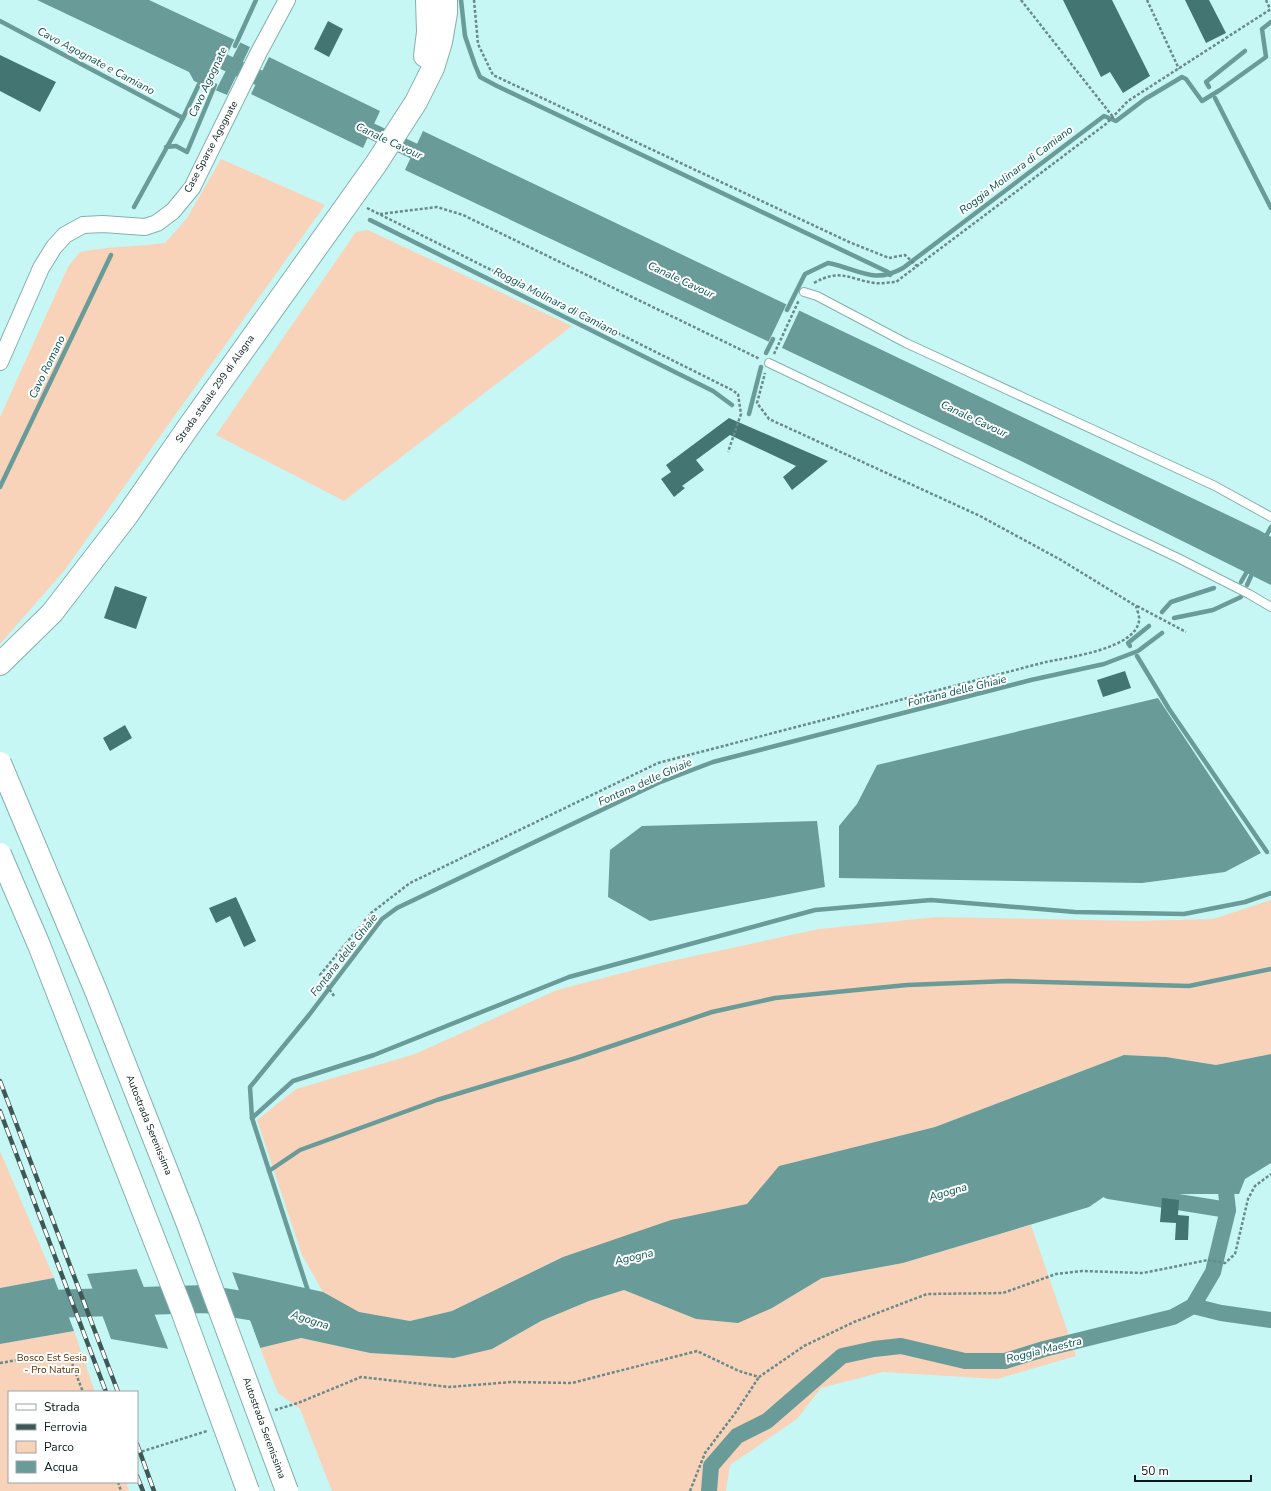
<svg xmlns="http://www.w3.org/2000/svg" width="1271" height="1491" font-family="'Nunito Sans',sans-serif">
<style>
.green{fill:#f8d3ba}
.water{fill:#699b98}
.pier{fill:#c7f7f4}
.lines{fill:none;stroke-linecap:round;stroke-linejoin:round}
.stream{stroke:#699b98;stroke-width:4.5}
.canal{stroke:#699b98;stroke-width:16}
.river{stroke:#699b98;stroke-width:28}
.building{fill:#437573}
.service-casing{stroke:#83b0ad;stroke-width:10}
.minor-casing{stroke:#83b0ad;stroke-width:18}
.primary-casing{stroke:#83b0ad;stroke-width:24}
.path{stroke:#698a88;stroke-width:2.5;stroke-dasharray:3 2;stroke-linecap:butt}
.service{stroke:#fff;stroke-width:8}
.minor{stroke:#fff;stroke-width:16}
.primary{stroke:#fff;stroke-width:22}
.rail-casing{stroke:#3d5856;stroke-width:4.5}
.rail{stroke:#fff;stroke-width:3;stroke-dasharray:9;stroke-linecap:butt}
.motorway-bridge-casing{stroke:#83b0ad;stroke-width:24;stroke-linecap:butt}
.motorway-bridge{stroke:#fff;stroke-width:22}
.labels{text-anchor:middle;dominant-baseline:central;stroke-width:4;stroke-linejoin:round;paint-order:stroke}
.street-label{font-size:10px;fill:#071918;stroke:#fff}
.park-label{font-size:10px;fill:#5a2d00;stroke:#fff}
.water-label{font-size:11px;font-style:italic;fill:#045351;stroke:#fff}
</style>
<rect width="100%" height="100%" fill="#c7f7f4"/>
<g class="green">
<path d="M221,159l104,46 -261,366 -64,73v-227l68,-150 12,-15c28,-6 57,-5 85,-9l22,-25z"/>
<path d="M368,230l204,96 -228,175 -128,-66 140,-203z"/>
<path d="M1271,900v154l-55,11 -50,-8 -42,-2 -189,72 -155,39 -33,38 -184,53 -111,54 -42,10 -52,-9 -35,-20 -21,-37 -45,-135 39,-31 119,-35 142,-64 100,-26 162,-35 118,-12 200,4 76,-2z"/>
<path d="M0,1151l54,127 -54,10z"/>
<path d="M1031,1225l45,131 -79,23 -114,-7 -62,16 -24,31 -67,46 -4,26h-394l-32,-82 -22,-16 -18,-45 41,-10 69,15 122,-4 49,-28 48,-20 35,-11 72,29 76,-11 50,-30 81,-15z"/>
<path d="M74,1331l21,61h-86v90h117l3,9h-129v-147z"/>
</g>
<g class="water">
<path d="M37,0h112l101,47 -23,48 -33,-14 -5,-9z"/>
<path d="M269,57l111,54 -17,37 -112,-54z"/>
<path d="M423,131l836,399 12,7v48l-254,-126 -612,-289z"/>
<path d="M1158,698l103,155 -36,19 -83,11 -303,-5v-52l18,-22 20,-39z"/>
<path d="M817,821l8,66 -175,34 -42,-24 2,-47 32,-24z"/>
<path d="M1271,1054v109l-26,16 -6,15h-131l-19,13 -186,56 -81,15 -50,30 -34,15 -42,-4 -72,-29 -35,11 -48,20 -49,28 -38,9 -84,-5 -69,-15 -41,10 -28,-76 91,20 36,20 51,9 42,-10 111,-54 108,-37 76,-16 32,-38 156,-39 189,-72 42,2 50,8z"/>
<path d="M137,1269l32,80 -58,-10 -24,-65z"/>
<path d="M54,1278l20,53 -74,13v-56z"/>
</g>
<g class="pier">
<path d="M235,38l6,3 -25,49 -5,-2z"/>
<path d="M787,303l13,6 -19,41 -13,-7z"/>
<path d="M136,1267l3,1 31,81 -1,2z"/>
<path d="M231,1270l1,2 29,78 -3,-1 -28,-76z"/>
</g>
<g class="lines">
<g class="stream">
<path d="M461,0l4,36 10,29 5,12 17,9 391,186 2,3"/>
<path d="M0,21l183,97"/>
<path d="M235,46l21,-46"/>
<path d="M1209,87l-3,-5 39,-31"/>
<path d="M1215,98l56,110"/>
<path d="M166,147l10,-1 11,6 28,-67"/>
<path d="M134,207l49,-89 19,-40"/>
<path d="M370,220l343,171 19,14"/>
<path d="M787,310l18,-36 23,-11c31,6 45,22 75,5l201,-152 12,5 29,-22 37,-22 4,2 16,22 18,-11 46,-33 -4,-28 9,-7"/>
<path d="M766,353l7,-14"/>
<path d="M749,414l12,-47"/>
<path d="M0,487l111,-232"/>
<path d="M1264,540l7,-13"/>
<path d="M1241,582l8,-14"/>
<path d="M1247,585l4,-9"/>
<path d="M1162,612l9,-10 43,-14"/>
<path d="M1174,618l39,-8 28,-13"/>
<path d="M1130,646l-2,-3 21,-17"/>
<path d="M1137,656l32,53 98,143"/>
<path d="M252,1118l41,-37 81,-26 195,-78 246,-67 116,-10 144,12 109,2 61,-12 26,-9"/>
<path d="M269,1171l31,-21 137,-50 139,-42 136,-46 63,-14 132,-13 101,-4 181,5 82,-17"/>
<path d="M309,1294l-57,-176 -2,-31 59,-72 73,-96 15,-11 261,-125 55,-21 318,-82 73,-16 34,-13 24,-18"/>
</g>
<g class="canal">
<path d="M220,60l59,27"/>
<path d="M352,122l81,38"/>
<path d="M1109,1191l119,19"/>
<path d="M1193,1306l28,7 50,7"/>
<path d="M709,1491l2,-25 26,-30 30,-15 75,-65 32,-7 27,-3 64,15h40l39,-12 129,-32 20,-11 20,-34 15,-62 -4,-37"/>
</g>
<path class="river" d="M0,1314l49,-10 156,-5 76,12"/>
</g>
<g class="building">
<path d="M1063,0h49l38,76 -27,17 -13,-21 -9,5z"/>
<path d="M1185,0h24l17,33 -20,10z"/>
<path d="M328,21l15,8 -14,28 -15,-8z"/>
<path d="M0,55l56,27 -16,30 -40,-21z"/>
<path d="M729,418l99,43 -36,29 -9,-13 13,-11 -66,-31 -34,25 8,10 -22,16 3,2 -11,9 -13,-18 10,-7 -5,-7z"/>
<path d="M115,586l32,11 -11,32 -32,-11z"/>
<path d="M1125,671l6,17 -28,9 -6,-17z"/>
<path d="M125,725l7,13 -22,13 -7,-13z"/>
<path d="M236,897l20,44 -12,6 -14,-31 -14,7 -7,-15z"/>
<path d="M1162,1198l17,2 -1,15 11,1 -1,24h-13l1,-17 -16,-1z"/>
</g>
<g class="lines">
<g class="service-casing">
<g id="service">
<path d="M804,292l13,4 89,47 309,143 56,31"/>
<path d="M769,363l409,195 71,36 22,13"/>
</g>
</g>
<g class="minor-casing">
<path id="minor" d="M0,362l41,-94 13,-21 11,-12 18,-10 20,-1 42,3 12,-4 16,-12 19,-23 67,-136 28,-52"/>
</g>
<g class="primary-casing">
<g id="primary">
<path d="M425,56l3,-24 -1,-32"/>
<path d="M0,664l52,-51 74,-96 61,-88 189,-265 40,-62 17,-34 8,-26 5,-29v-13"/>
</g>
</g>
<g class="path">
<path d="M474,0l4,44 15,31 356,167 40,16 16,-3 13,12"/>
<path d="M1021,0l92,117"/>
<path d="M1147,0l32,69"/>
<path d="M1266,0l4,9"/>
<path d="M367,208l365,182 6,4 3,20 -13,38"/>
<path d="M380,214l57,-7 26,8 297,144"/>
<path d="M814,283c26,-15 35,-4 60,0 7,1 15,-1 22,-1l210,-158 22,-23 143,-92"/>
<path d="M774,354l25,-54"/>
<path d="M1137,606l49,26"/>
<path d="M334,996l-14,-21 51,-62 39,-30 248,-120 388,-101c23,-5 89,-13 93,-41 1,-4 -2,-11 -3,-15l-75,-46 -81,-44 -211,-97 -12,-16 8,-30"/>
<path d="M0,1363l35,-6 36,4 12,31"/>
<path d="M275,1410l23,-7 63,-26 88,10 63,-5 60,1 125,-32 42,20 20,6 45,-31 50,-24 73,-28 76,-1 53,-19 26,-3 61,2 65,-13 17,3 10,-9 13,-55 7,-13 16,-12"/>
<path d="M137,1453l70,-22"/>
<path d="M118,1482l3,9"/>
<path d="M690,1491l15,-38 31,-41 23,-35"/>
</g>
<use href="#service" class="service"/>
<use href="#minor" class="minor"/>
<use href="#primary" class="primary"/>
<g class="rail-casing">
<g id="rail">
<path d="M0,1081l118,311"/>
<path d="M0,1111l106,281"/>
<path d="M137,1444l17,47"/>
<path d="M137,1476l6,15"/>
</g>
</g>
<use href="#rail" class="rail"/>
<g class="motorway-bridge-casing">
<g id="motorway-bridge">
<path d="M0,763l96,228 91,231 100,269"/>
<path d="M0,854l39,91 142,363 67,183"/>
</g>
</g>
<use href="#motorway-bridge" class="motorway-bridge"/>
</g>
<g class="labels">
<g class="street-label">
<text transform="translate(211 147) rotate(-62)">Case Sparse Agognate</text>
<text transform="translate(215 389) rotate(-55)">Strada statale 299 di Alagna</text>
<text transform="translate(149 1125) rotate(68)">Autostrada Serenissima</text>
<text transform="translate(264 1428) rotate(70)">Autostrada Serenissima</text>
</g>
<g class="park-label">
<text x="52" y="1358">Bosco Est Sesia<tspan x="52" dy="12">- Pro Natura</tspan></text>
</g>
<g class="water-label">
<text transform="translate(96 61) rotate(28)">Cavo Agognate e Camiano</text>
<text transform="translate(208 82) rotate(-65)">Cavo Agognate</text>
<text transform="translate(389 141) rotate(25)">Canale Cavour</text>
<text transform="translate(1016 170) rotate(-37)">Roggia Molinara di Camiano</text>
<text transform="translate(681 280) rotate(25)">Canale Cavour</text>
<text transform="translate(556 302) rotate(27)">Roggia Molinara di Camiano</text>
<text transform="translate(47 367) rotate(-64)">Cavo Romano</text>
<text transform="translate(974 419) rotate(25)">Canale Cavour</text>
<text transform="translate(957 691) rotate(-14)">Fontana delle Ghiaie</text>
<text transform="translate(645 782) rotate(-24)">Fontana delle Ghiaie</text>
<text transform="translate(344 955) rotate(-52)">Fontana delle Ghiaie</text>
<text transform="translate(948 1192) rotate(-16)">Agogna</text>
<text transform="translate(634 1257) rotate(-13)">Agogna</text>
<text transform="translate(310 1320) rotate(18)">Agogna</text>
<text transform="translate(1044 1350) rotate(-14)">Roggia Maestra</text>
</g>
</g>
<rect x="8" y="1391" width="130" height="92" fill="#ffffff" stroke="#9ca3a3"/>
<rect x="16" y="1404" width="20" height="6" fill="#ffffff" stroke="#9ca3a3"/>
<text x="44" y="1411" font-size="12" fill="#071918">Strada</text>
<rect x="16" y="1424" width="20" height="6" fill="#3d5856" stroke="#9ca3a3"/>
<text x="44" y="1431" font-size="12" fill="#071918">Ferrovia</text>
<rect x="16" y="1441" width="20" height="12" fill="#f8d3ba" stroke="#9ca3a3"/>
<text x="44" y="1451" font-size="12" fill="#071918">Parco</text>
<rect x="16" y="1461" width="20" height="12" fill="#699b98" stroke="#9ca3a3"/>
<text x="44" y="1471" font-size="12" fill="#071918">Acqua</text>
<path d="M1135 1475v6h116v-6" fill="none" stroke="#071918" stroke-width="2"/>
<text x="1141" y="1475" font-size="12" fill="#071918" stroke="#ffffff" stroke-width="3" paint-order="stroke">50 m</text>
</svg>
